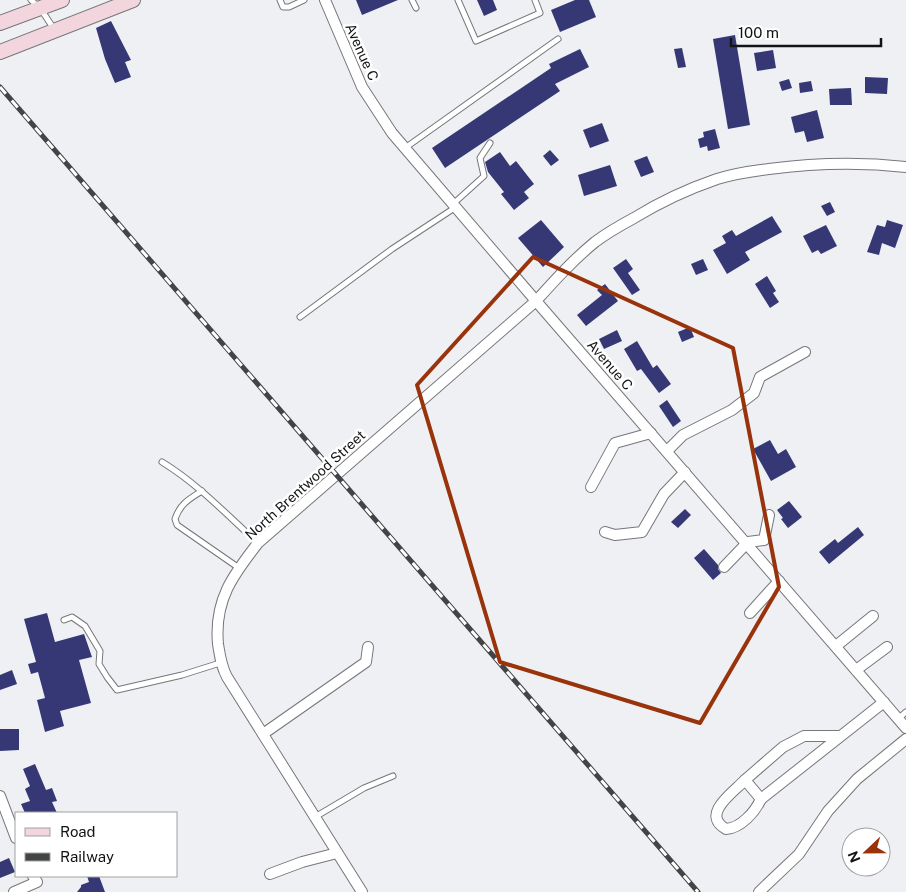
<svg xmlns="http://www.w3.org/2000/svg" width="906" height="892" font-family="'Public Sans',sans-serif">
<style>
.building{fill:#363876}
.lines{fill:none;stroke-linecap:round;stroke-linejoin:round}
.lane-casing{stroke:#76777a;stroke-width:7}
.street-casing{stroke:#76777a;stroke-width:12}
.secondary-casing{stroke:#76777a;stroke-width:16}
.lane{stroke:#fff;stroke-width:5}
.street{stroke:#fff;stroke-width:10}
.secondary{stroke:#f2d5dd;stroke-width:14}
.rail-casing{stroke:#434445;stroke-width:5}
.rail{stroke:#fff;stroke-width:3;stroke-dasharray:9;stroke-linecap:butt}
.marked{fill:none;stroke:#99330b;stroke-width:4;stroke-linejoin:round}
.labels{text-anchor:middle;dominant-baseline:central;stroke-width:5;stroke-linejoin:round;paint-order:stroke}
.street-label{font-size:14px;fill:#121314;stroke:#fff}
</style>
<rect width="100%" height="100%" fill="#eff0f3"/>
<g class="building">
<path d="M356,0h42l-36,15z"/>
<path d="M477,0h16l4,10 -13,6z"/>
<path d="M575,0h14l7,17 -36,15 -9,-22z"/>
<path d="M111,21l20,39 -6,2 6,15 -16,6 -10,-24 -9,-31z"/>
<path d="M735,35l15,90 -22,4 -15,-90z"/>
<path d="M682,48l4,19 -8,1 -4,-19z"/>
<path d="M580,49l9,18 -34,17 5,7 -115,77 -13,-20 119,-80 -2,-4z"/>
<path d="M773,50l3,18 -19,3 -3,-18z"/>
<path d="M865,77l23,1 -1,16 -22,-1z"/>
<path d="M789,79l3,9 -10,3 -3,-9z"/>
<path d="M811,81l2,10 -13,2 -1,-10z"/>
<path d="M851,88l1,17h-22l-1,-16z"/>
<path d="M817,110l7,28 -17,4 -3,-11 -9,2 -4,-16z"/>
<path d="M602,123l7,18 -19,7 -7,-18z"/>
<path d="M715,129l5,19 -12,3 -1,-5 -7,2 -2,-9 6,-2 -1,-5z"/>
<path d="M550,150l9,10 -8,6 -8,-10z"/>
<path d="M500,152l10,14 6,-5 18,23 -10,8 5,6 -15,12 -13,-16 3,-2 -16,-20 -3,-10z"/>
<path d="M647,156l7,16 -13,5 -7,-16z"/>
<path d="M610,165l7,21 -33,10 -6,-21z"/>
<path d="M830,202l5,10 -8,4 -6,-10z"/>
<path d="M772,216l10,16 -37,20 5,8 -23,14 -14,-24 13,-7 -4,-7 10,-6 4,6z"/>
<path d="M541,220l23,27 -21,20 -25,-29z"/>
<path d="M887,220l16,5 -8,23 -13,-5 -3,12 -12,-3 10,-27 8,2z"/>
<path d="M826,225l11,21 -16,8 -3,-4 -6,3 -9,-17z"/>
<path d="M626,259l7,10 -5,4 12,17 -8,5 -19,-27z"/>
<path d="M703,259l5,11 -12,5 -5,-11z"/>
<path d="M767,276l9,15 -3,2 6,9 -9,6 -15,-24z"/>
<path d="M605,284l13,17 -32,25 -9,-11 25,-20 -5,-5z"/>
<path d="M690,327l4,10 -12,5 -4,-10z"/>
<path d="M617,330l5,11 -18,8 -5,-10z"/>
<path d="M637,341l16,27 4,-3 14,19 -12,9 -18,-24 -4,2 -13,-22z"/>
<path d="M667,400l14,21 -8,6 -14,-21z"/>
<path d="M770,440l8,14 8,-5 10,18 -25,14 -18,-32z"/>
<path d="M789,501l13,16 -14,11 -7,-9 2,-1 -6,-8z"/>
<path d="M685,509l6,6 -13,13 -7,-6z"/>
<path d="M858,527l6,8 -35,29 -10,-12 16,-13 3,4z"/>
<path d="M704,549l14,16v4l3,4 -8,7 -19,-22z"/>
<path d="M47,613l8,29 29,-8 8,23 -13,3 12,43 -31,8 4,15 -19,6 -8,-32 8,-2 -7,-26 -7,2 -3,-10 8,-2 -12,-43z"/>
<path d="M12,670l5,14 -17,6v-15z"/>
<path d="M0,729h19v21l-19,1z"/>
<path d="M35,764l11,26 6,-2 5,13 -5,1 5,11h-32l-4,-9 9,-3 -5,-12 5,-3 -7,-17z"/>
<path d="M9,858l6,14 -15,6v-16z"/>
<path d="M87,876h12l6,16h-28l4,-5v-2l8,-3z"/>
</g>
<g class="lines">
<g class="lane-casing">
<g id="lane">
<path d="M31,0l9,8 14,21"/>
<path d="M280,0l3,7h6l15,-7"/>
<path d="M412,0l4,8"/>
<path d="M458,0l18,41 64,-28 -5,-13"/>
<path d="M405,148l153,-109"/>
<path d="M453,204l31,-28 -4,-18 10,-15"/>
<path d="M300,317l92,-68 64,-42"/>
<path d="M162,462c36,22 65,53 96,81"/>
<path d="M202,491c-13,8 -22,13 -27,28l2,6 62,43"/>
<path d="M64,620l8,-3 13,9 15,25 -1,13 8,13 10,13 65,-15 38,-12"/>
<path d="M898,719l8,-7"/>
<path d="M315,817l49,-29 29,-12"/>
</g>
</g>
<g class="street-casing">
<g id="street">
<path d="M325,0l37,87 30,46 144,168 370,427"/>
<path d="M667,451l16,-16 49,-25 22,-17 6,-16 45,-25"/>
<path d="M591,487l24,-44 36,-10"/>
<path d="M605,532l10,3 27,-3 22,-38 21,-22"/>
<path d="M724,567l24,-25 16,-2 5,-25"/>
<path d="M750,613l29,-32"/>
<path d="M836,646l37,-30"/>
<path d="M856,670l31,-23"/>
<path d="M263,734l103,-72 2,-15"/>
<path d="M841,736h-37l-21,11 -38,33 16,19 123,-97"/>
<path d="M745,780c-11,12 -45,34 -19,49 15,-1 29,-17 35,-30"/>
<path d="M0,796l16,42"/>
<path d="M270,874l32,-12 35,-9"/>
<path d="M14,892l23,-10 -4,-6"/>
<path d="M362,892l-135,-215c-6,-11 -7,-21 -9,-33 -4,-44 15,-69 40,-101l278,-242c19,-21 37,-41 59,-59 12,-9 26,-17 39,-24 26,-16 54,-29 83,-39 16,-5 35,-8 52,-10 46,-6 91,-7 137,-2"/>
<path d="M759,892l40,-38 29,-43 29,-32 49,-40"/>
</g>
</g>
<g class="secondary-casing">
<g id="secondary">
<path d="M0,23l62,-23"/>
<path d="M0,52l133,-52"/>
</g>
</g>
<use href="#lane" class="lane"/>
<use href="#street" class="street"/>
<use href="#secondary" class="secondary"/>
<g class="rail-casing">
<path id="rail" d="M0,87l698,805"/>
</g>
<use href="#rail" class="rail"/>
</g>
<path class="marked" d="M533,257l200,91 46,239 -79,136 -200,-61 -83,-277z"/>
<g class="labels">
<g class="street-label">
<text transform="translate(362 52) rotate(66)">Avenue C</text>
<text transform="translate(610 365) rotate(49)">Avenue C</text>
<text transform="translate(305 485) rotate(-42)">North Brentwood Street</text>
</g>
</g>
<rect x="15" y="812" width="162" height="65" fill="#ffffff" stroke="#a0a1a1"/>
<rect x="25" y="828" width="25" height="8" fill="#f2d5dd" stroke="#a0a1a1"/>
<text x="60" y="837" font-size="15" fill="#121314">Road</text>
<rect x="25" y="853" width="25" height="8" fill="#434445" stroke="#a0a1a1"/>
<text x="60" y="862" font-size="15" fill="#121314">Railway</text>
<g transform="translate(866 852) rotate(248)"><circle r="24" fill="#ffffff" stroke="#a0a1a1"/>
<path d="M0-4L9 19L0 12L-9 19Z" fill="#99330b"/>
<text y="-8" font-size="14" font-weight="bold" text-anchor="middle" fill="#121314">N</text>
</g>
<path d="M731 38v8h150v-8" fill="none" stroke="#121314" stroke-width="2.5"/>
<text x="738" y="38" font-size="15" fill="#121314" stroke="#ffffff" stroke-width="4" paint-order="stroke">100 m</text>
</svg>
